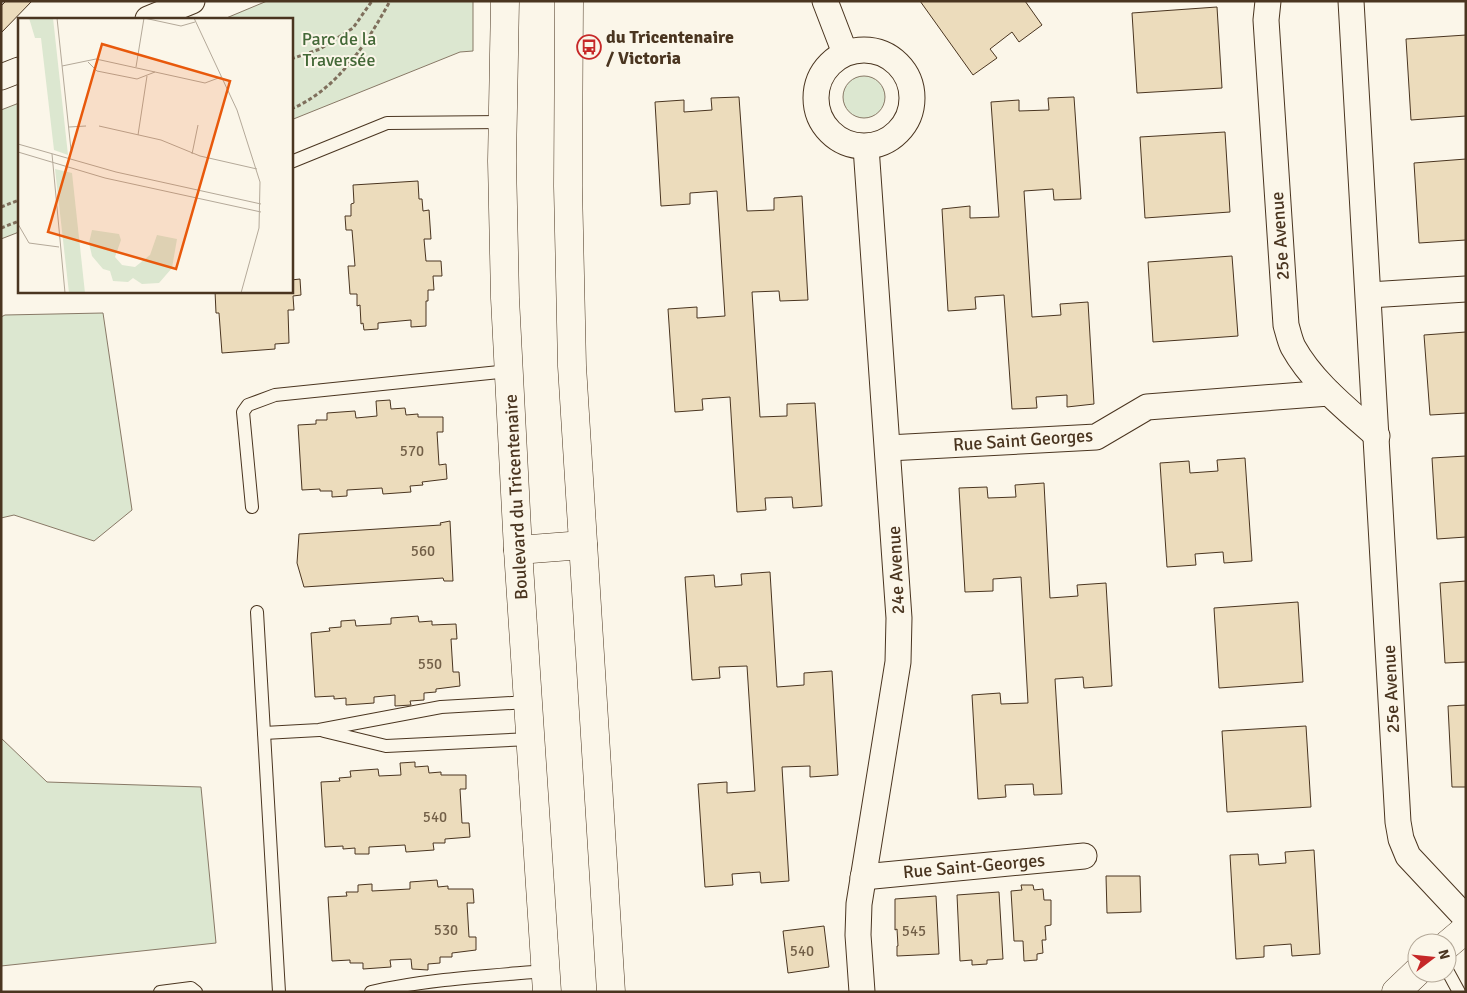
<svg xmlns="http://www.w3.org/2000/svg" width="1467" height="993" font-family="Signika,sans-serif">
<style>
.green{fill:#dce7d0;stroke:#887966}
.building{fill:#ecdcbc;stroke:#4a3520}
.lines{fill:none;stroke-linecap:round;stroke-linejoin:round}
.lane-casing{stroke:#4a3520;stroke-width:14}
.street-casing{stroke:#4a3520;stroke-width:27}
.secondary-casing{stroke:#4a3520;stroke-width:29}
.path{stroke:#7f6f5c;stroke-width:3;stroke-dasharray:4 2.5;stroke-linecap:butt}
.lane{stroke:#fbf6e9;stroke-width:12}
.street{stroke:#fbf6e9;stroke-width:25}
.secondary{stroke:#fbf6e9;stroke-width:28}
.labels{text-anchor:middle;dominant-baseline:central;stroke-width:4;stroke-linejoin:round;paint-order:stroke}
.number-label{font-size:15px;fill:#725f47}
.poi-label{font-size:18px;font-weight:bold;fill:#4a3520;stroke:#fbf6e9;text-anchor:start}
.park-label{font-size:18px;fill:#436837;stroke:#fbf6e9}
.street-label{font-size:18px;fill:#4a3520;stroke:#fbf6e9}
.inset-road{fill:none;stroke:#b4a999;stroke-width:1}
.view{fill:#e8590c;fill-opacity:0.15;stroke:#e8590c;stroke-width:2.5}
.inset-edge{fill:none;stroke:#4a3520;stroke-width:2.5}
</style>
<rect width="100%" height="100%" fill="#fbf6e9"/>
<g class="green">
<path d="M267,1h206v50l-13,1 -169,68v-101h-67z"/>
<circle cx="864" cy="97" r="21"/>
<path d="M19,103v129l-18,7v-129z"/>
<path d="M103,313l29,197 -38,31 -80,-26 -13,3v-201l4,-2z"/>
<path d="M1,738l46,44 154,5 15,156 -215,23z"/>
</g>
<g class="building">
<path d="M6,1h26l-31,32v-27z"/>
<path d="M920,1h105l17,24 -23,17 -7,-10 -22,17 7,9 -24,17z"/>
<path d="M1217,7l5,81 -85,5 -5,-80z"/>
<path d="M1466,35v81l-55,4 -5,-81z"/>
<path d="M739,97l8,114 27,-1v-12l28,-2 6,104 -28,1 -1,-10 -27,1 8,125 27,-1v-12l28,-1 7,103 -29,2 -1,-11 -27,1 1,12 -29,2 -7,-115 -28,2 1,11 -28,2 -7,-103 29,-2v11l28,-2 -8,-125 -27,2v11l-29,2 -6,-104 29,-2v12l28,-2 -1,-12z"/>
<path d="M1074,97l7,102 -27,1 -1,-11 -29,2 8,126 29,-2 -1,-11 28,-2 6,102 -27,3v-12l-31,2 1,11 -25,1 -8,-114 -29,2 1,12 -28,2 -6,-102 28,-3v12l29,-1 -8,-115 28,-2v11l30,-1 -1,-12z"/>
<path d="M1225,132l5,80 -85,6 -5,-81z"/>
<path d="M1466,159v81l-47,3 -5,-80z"/>
<path d="M418,181l1,18h3l1,12 6,-1 2,29h-7l2,22h15l1,15h-9l1,14h-6v11h-2v25l-15,1v-7l-33,3v6l-14,1 -1,-7 -2,1 -1,-19 -3,1v-12h-7l-2,-28h7l-3,-36h-6l-1,-14h6v-12l3,-1 -1,-18z"/>
<path d="M1232,256l6,80 -85,6 -5,-80z"/>
<path d="M300,279l1,16 -8,1 1,14h-6l1,33 -14,1v5l-53,4 -3,-40h-3l-1,-22h76v-11z"/>
<path d="M1466,332v81l-36,2 -6,-80z"/>
<path d="M390,400l1,9 14,-1 1,7 12,-1v3h25v15h-6l2,33 7,-1 1,15 -25,3 1,3 -13,1 1,6 -28,2 -1,-6 -35,2v6l-15,1v-6h-12v-2l-18,1 -4,-65 18,-1v-4h11v-7l28,-2 1,7 21,-2 -1,-15z"/>
<path d="M1466,456v81l-29,2 -5,-81z"/>
<path d="M1245,458l7,103 -28,2 -1,-11 -28,2 1,11 -29,2 -7,-104 29,-2 1,12 28,-2 -1,-11z"/>
<path d="M1044,483l6,115 28,-2 -1,-11 29,-2 6,103 -28,2 -1,-11 -28,2 7,115 -28,1 -1,-11 -28,1 1,12 -28,2 -6,-104 28,-2 1,11 27,-1 -7,-126 -28,2v12l-28,1 -6,-104 28,-1 1,11 28,-1 -1,-12z"/>
<path d="M450,521l3,60h-9l-1,-3 -139,9 -7,-24 2,-29 142,-9 -1,-2z"/>
<path d="M770,572l7,115 27,-2v-12l28,-2 6,104 -28,2v-11l-28,1 7,114 -28,2 -1,-11 -28,2 1,11 -28,2 -7,-103 29,-2v11l28,-2 -8,-125 -28,1 1,11 -28,2 -7,-103 29,-2 1,12 27,-2 -1,-11z"/>
<path d="M1466,581v81l-21,1 -5,-80z"/>
<path d="M1298,602l5,80 -84,6 -5,-80z"/>
<path d="M418,616l1,6 13,-1v4l24,-1 1,15h-6l2,33h6l1,14 -24,3v3l-12,1v7l-14,1 1,4 -16,1v-11l-21,2v6l-28,2v-7l-12,1v-3l-19,1 -4,-64 19,-2 -1,-3 12,-1v-6l14,-1 1,6 35,-2v-6z"/>
<path d="M1466,705v82h-14l-4,-81z"/>
<path d="M1306,726l5,81 -84,5 -5,-81z"/>
<path d="M415,762v5l13,-1 1,7 12,-1v3h25v14h-6l2,34h7l1,14 -25,2v4h-12l1,7 -28,2 -1,-7 -36,2v7h-14v-6l-12,1v-3l-18,1 -4,-65 19,-1 -1,-3 12,-1 -1,-6 28,-2 1,7 22,-1 -1,-12z"/>
<path d="M1314,850l6,104 -28,2 -1,-12 -27,2v11l-28,2 -6,-104 28,-1 1,11 27,-2 -1,-11z"/>
<path d="M1106,876h34l1,36 -34,1z"/>
<path d="M437,880l1,7 10,-1v3h25l1,14h-7l2,34h7v13l-24,3v4h-12v6l-12,1v6l-16,-1 -1,-10 -21,1 1,7 -28,2v-6h-13v-3l-18,1 -4,-64 19,-1 -1,-4h12v-7l14,-1v7l38,-2v-7z"/>
<path d="M1021,885h12l1,5 9,-1 1,11h7v25l-6,1 1,14h-4l1,13 -6,1v6l-13,1 -1,-20h-9l-3,-50 11,-1z"/>
<path d="M999,892l4,67 -16,1v4l-15,1v-5l-12,1 -3,-66z"/>
<path d="M936,896l3,58 -42,2v-10h1l-1,-17 -2,1v-31z"/>
<path d="M824,926l5,41 -41,6 -5,-42z"/>
</g>
<g class="lines">
<g class="lane-casing">
<g id="lane">
<path d="M291,162l96,-39 116,-1"/>
<path d="M252,507l-9,-95 5,-7 27,-10 234,-24"/>
<path d="M257,612l22,380"/>
<path d="M324,731l62,15 145,-7"/>
<path d="M264,733l55,-3 122,-23 87,-5"/>
<path d="M1447,970l12,22"/>
<path d="M160,992l31,-4 5,4"/>
<path d="M371,992c58,-13 116,-16 175,-21"/>
</g>
</g>
<g class="street-casing">
<g id="street">
<path d="M825,1l20,52"/>
<path d="M1268,1l-2,19 20,305c2,7 4,16 7,22 20,36 54,62 84,89"/>
<path d="M1351,1l47,821 3,17 7,17 58,62"/>
<path d="M148,19l44,-18"/>
<circle cx="864" cy="98" r="48"/>
<path d="M1,77l18,-7"/>
<path d="M1369,295l97,-6"/>
<path d="M888,448l208,-11 51,-30 182,-14"/>
<path d="M863,877l221,-21"/>
<path d="M862,992l-4,-57 1,-31 39,-242 1,-44 -33,-471"/>
</g>
</g>
<g class="secondary-casing">
<g id="secondary">
<path d="M505,1l-3,160 3,137 13,252 29,442"/>
<path d="M569,1l-1,185 4,180 39,626"/>
<path d="M518,550l65,-5"/>
<path d="M1447,945l19,-16"/>
<path d="M1396,992l21,-20"/>
</g>
</g>
<g class="path">
<path d="M291,59l29,-10 33,-21 19,-27"/>
<path d="M291,109c46,-19 76,-66 99,-108"/>
<path d="M1,207l18,-7"/>
<path d="M1,228l18,-7"/>
</g>
<use href="#lane" class="lane"/>
<use href="#street" class="street"/>
<use href="#secondary" class="secondary"/>
</g>
<defs>
<g id="bus-ring" transform="scale(1.25)"><circle r="9.5" fill="#fbf6e9" stroke="#c62828" stroke-width="1.5"/><path d="M-5-6H5V4H4V6H2V4H-2V6H-4V4H-5ZM-3.5-4V0h7V-4ZM-3.5 1.2v1.5H-2V1.2ZM2 1.2v1.5H3.5V1.2Z" fill="#c62828"/></g>
</defs>
<g fill-rule="evenodd">
<use href="#bus-ring" x="589" y="47"/>
</g>
<g class="labels">
<g class="number-label">
<text x="412" y="451">570</text>
<text x="423" y="551">560</text>
<text x="430" y="664">550</text>
<text x="435" y="817">540</text>
<text x="446" y="930">530</text>
<text x="914" y="931">545</text>
<text x="802" y="951">540</text>
</g>
<g class="poi-label">
<text x="606" y="37">du Tricentenaire<tspan x="606" dy="21">/ Victoria</tspan></text>
</g>
<g class="park-label">
<text x="339" y="39">Parc de la<tspan x="339" dy="21">Traversée</tspan></text>
</g>
<g class="street-label">
<text transform="translate(1280 236) rotate(-94)">25e Avenue</text>
<text transform="translate(1023 440) rotate(-4)">Rue Saint Georges</text>
<text transform="translate(516 497) rotate(-93)">Boulevard du Tricentenaire</text>
<text transform="translate(896 570) rotate(-93)">24e Avenue</text>
<text transform="translate(1391 689) rotate(-93)">25e Avenue</text>
<text transform="translate(974 866) rotate(-5)">Rue Saint-Georges</text>
</g>
</g>
<g transform="translate(18 18)">
<rect width="275" height="275" fill="#fbf6e9"/>
<path d="M11,0h24l15,137 -14,-5 -13,-112h-6zM37,151l17,4 13,120h-16zM74,212l27,4 2,6 -6,17 7,8 13,2 15,-12 7,-20 20,4 -5,29 -13,15 -17,1 -9,-6 -5,4 -15,-1 -3,-10 -7,-2 -11,-13 -3,-13z" fill="#dce7d0"/>
<path class="inset-road" d="M39,0l14,132M126,0l37,8 14,-4M176,0l43,92 23,72 -1,46 -18,65M70,44l9,9 40,8 18,-7M44,48l34,-7 109,24 16,-6M118,49l8,-49M81,108l62,14 39,16 57,13M51,109l17,-1M120,117l9,-59M0,126l98,28 145,32M0,134l87,26 156,34M34,136l13,139M174,136l6,-29M0,206l11,19 30,4"/>
<path class="view" d="M84,26l128,37 -54,188 -128,-37z"/>
<rect width="275" height="275" class="inset-edge"/>
</g>
<rect width="1467" height="993" fill="none" stroke="#4a3520" stroke-width="5"/>
<g transform="translate(1432 958) rotate(74)"><circle r="24" fill="#fbf6e9" stroke="#b4a999"/>
<path d="M0-4L9 19L0 12L-9 19Z" fill="#c62828"/>
<text y="-8" font-size="14" font-weight="bold" text-anchor="middle" fill="#4a3520">N</text>
</g>
</svg>
